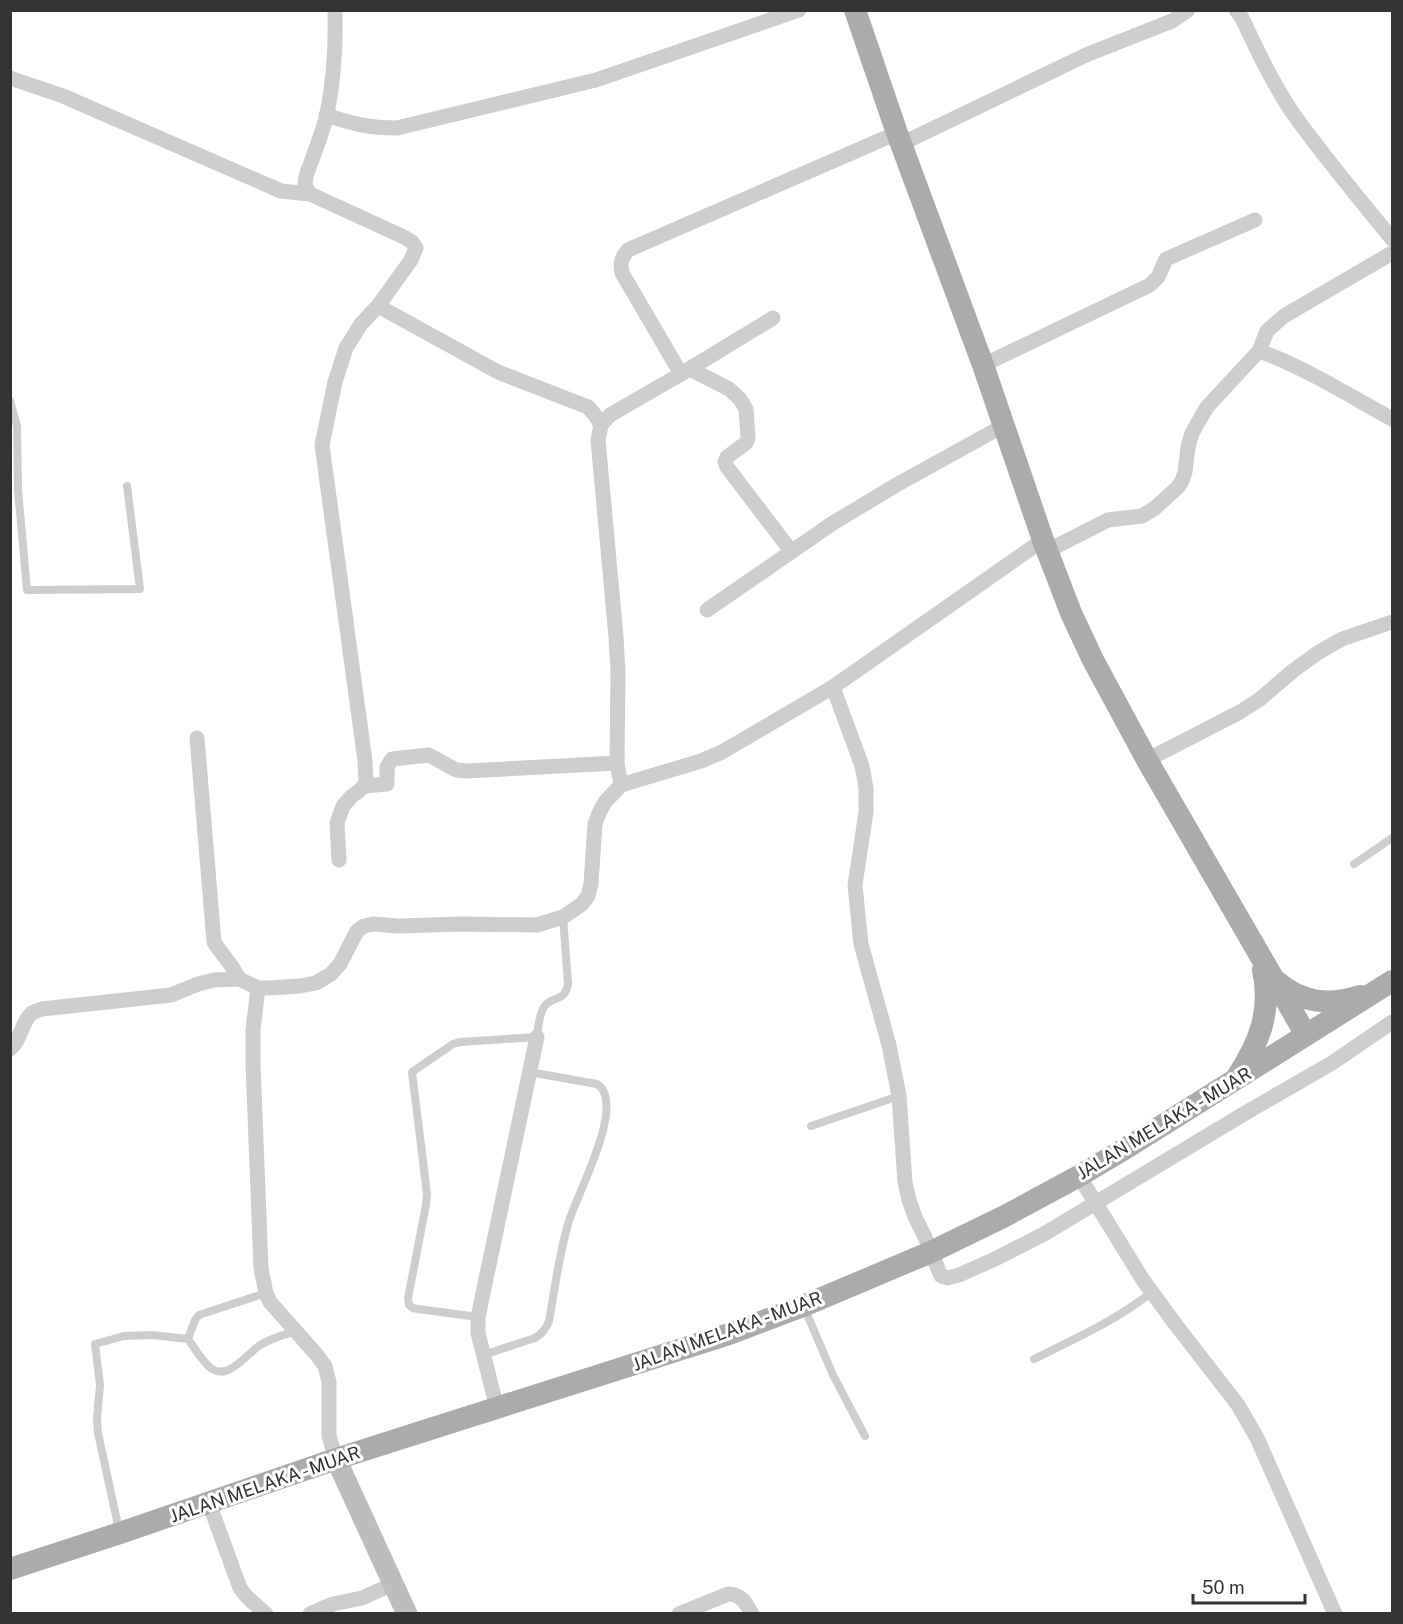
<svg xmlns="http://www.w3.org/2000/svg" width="1403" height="1624" font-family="'Public Sans',sans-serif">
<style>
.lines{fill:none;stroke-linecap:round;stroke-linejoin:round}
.lane{stroke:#cdcdcd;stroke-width:8}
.street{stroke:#cdcdcd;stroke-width:15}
.secondary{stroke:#bdbdbd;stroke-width:21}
.primary{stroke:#ababab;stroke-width:22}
.labels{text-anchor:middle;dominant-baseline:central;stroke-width:6;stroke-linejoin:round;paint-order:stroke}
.street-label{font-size:18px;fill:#333;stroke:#fff}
</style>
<rect width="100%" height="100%" fill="#fff"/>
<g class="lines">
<g class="lane">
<path d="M10,401l7,25 1,64 9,100 113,-1 -13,-103"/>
<path d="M1354,864l38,-26"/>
<path d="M811,1126l88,-30"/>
<path d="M804,1307l29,68 32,61"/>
<path d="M478,1317l-60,-8 -5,-1 -4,-3 -1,-7 18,-93 1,-11 -15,-122 41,-28 7,-2 77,-5c1,-9 2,-22 7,-30 7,-12 20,-3 24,-23l-5,-67"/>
<path d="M188,1339c7,9 14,23 24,30 17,11 36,-16 48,-24 12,-7 23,-10 36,-14"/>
<path d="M483,1355l52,-17c7,-4 11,-9 14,-17 6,-33 10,-68 20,-100 8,-27 58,-118 28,-137l-68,-12"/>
<path d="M1034,1359c41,-20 81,-38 118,-67"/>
<path d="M119,1530l-21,-97 -1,-15 3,-33 -5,-41 29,-8 28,-1 36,4 7,-19 4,-5 67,-22"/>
</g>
<g class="street">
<path d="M335,10c1,35 -1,69 -8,104 -5,21 -14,42 -21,62l-1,10 5,8 94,43 8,5 4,6 -5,12 -33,46 -17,18 -15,24 -11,34 -13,63 43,316 1,19 -2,6 -5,5 -7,5 -9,10 -6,17 2,37"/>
<path d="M1236,10l6,8c15,32 30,64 50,94 31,44 66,85 100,127"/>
<path d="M10,78l53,18 218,95 29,3"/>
<path d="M326,115c27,9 43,13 71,13l199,-48 203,-70"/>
<path d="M901,144l185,-89 86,-34 16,-11"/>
<path d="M378,306l120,66 90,35 7,8 6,10 -3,15 18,197 2,34 -1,92 4,22"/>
<path d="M1259,351c45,16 91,45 133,68"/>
<path d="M983,365l167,-80 8,-8 8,-18 89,-39"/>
<path d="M690,369l39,20 11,10 6,10 2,29 -2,5 -19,14 -2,5 2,5 64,84"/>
<path d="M681,374l-59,-101c-2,-10 -1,-15 6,-23l269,-117"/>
<path d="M601,425l9,-10 71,-41 92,-56"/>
<path d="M1047,551l61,-31 34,-4 13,-8 23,-21 4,-6 3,-9 3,-25 4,-14 15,-26 52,-56 8,-20 17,-15 108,-63"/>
<path d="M707,610l126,-87 65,-39 105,-58"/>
<path d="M833,687l29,79 4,22v24l-11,73 6,59 28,101 10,51 6,86 4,18 6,17 10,20 16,39 6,2 12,-3 38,-17 47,-24 203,-122 85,-49 60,-41"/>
<path d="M197,738l17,204c8,13 19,23 25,37"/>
<path d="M1147,760l93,-48 20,-13 34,-29 25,-18 23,-13 50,-17"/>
<path d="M364,786l23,-2v-17l5,-8 37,-4 27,15 12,1 149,-8"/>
<path d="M258,988l-5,42v34l8,204 5,25 4,9 46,52 9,12 4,16v54l7,23"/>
<path d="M10,1049c12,-10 11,-27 22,-36 3,-2 7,-3 10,-4l129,-14 27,-11 16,-4 25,-1 19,9h11l31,-2 16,-3 15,-9 9,-10 17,-33 7,-5 9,-2 25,2 62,-2 77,1 26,-8 19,-13 6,-8 3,-12 4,-60 4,-11 6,-11 16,-17 80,-24 21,-9 111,-65 210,-147"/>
<path d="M1079,1176l64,104 33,45 62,80 19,33 78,176"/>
<path d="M497,1408l-19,-75v-16l59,-280"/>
<path d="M209,1503l31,85 7,9 19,17"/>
<path d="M310,1614l23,-10 29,-6 31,-14"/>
<path d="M679,1614l49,-20c13,0 18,9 24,20"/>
</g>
<path class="secondary" d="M336,1459l71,155"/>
<g class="primary">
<path d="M855,10l42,123 86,232 60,175 28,73 22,47 54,100 159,275"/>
<path d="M1276,981c26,22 52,25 84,15"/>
<path d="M1237,1077c22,-34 35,-65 26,-107"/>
<path d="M10,1569l110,-36 216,-74 393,-125 74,-28 128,-54 72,-35 76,-41 52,-31 261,-164"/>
</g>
</g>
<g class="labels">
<g class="street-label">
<text transform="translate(1164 1123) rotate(-31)">JALAN MELAKA - MUAR</text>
<text transform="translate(727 1331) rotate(-20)">JALAN MELAKA - MUAR</text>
<text transform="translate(265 1484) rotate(-19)">JALAN MELAKA - MUAR</text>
</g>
</g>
<rect width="1403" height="1624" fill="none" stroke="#333333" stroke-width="24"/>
<path d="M1193 1594v9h112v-9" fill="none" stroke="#333333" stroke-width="3"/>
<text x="1202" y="1594" font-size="18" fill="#333333" stroke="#ffffff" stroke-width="4.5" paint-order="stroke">50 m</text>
</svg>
